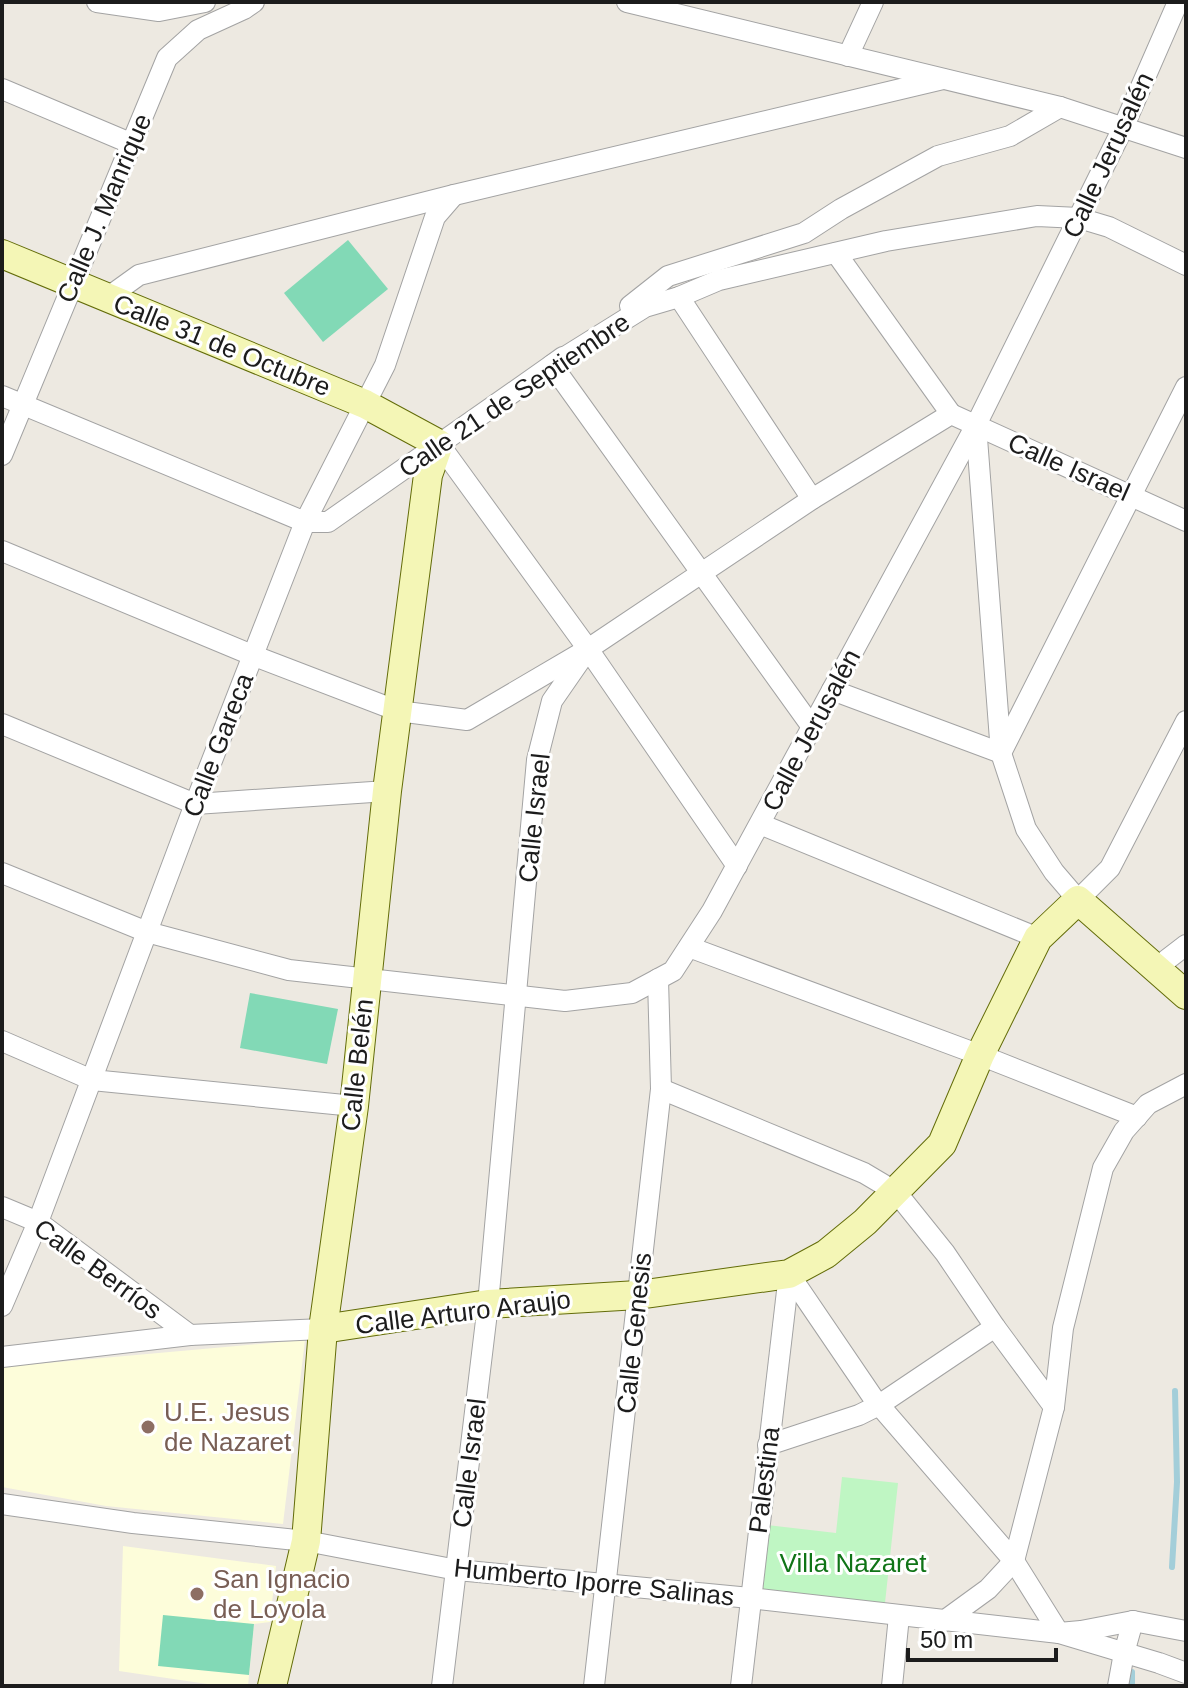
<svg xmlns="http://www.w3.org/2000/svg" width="1188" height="1688" font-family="Arial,sans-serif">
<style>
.education{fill:#fdfdda}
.park{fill:#bff6c3}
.pitch{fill:#82d9b6}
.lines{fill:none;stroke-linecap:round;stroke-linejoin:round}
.stream{stroke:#a3ced9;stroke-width:6}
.street-casing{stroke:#a3a3a3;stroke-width:22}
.secondary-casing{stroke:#636c09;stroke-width:30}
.street{stroke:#fff;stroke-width:20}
.secondary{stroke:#f4f6b6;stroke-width:28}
.education-dot{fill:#8d6e63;stroke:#fff;stroke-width:3}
.labels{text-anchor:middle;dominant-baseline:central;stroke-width:6;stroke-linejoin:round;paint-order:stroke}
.street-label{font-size:26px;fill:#1c1c1c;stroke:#fff}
.education-label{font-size:26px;fill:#785e54;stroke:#fff;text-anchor:start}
.park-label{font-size:26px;fill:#107417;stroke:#fff}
</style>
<rect width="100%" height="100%" fill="#ede9e1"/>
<g class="education">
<path d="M305,1340l-22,184 -177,-18 -104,-19v-120z"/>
<path d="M123,1546l153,20 -6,56 -16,2 -6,62h-27l-102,-15z"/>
</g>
<path class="park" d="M842,1477l56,6 -13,120 -125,-14 7,-64 69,8z"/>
<g class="pitch">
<path d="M348,240l40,49 -65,53 -39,-49z"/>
<path d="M250,993l88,16 -11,55 -87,-16z"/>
<path d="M163,1615l91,9 -5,51 -91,-9z"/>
</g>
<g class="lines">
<g class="stream">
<path d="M1172,1567l5,-85 -2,-91"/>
<path d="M1132,1686v-14"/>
</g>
<g class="street-casing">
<g id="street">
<path d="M97,2l62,9 46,-9"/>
<path d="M627,2l433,105 126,41"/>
<path d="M848,56l25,-54"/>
<path d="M2,89l128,54"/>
<path d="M836,253l115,161"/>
<path d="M679,297l133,202"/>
<path d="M107,298l32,-23 315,-80 489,-116"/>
<path d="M630,306l38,-30 136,-43 37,-24 97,-53 72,-20 50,-29"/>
<path d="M563,357l-11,8 260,362"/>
<path d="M2,396l303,126h23l224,-157 93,-58 34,-10 40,-17 167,-39 151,-25 42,2 30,9 77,38"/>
<path d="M976,425l25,328 25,76 28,43 24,28 32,-32 76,-147"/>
<path d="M439,444l149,205 149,217"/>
<path d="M2,455l165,-397 31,-28 46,-21 10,-7"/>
<path d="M2,551l250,104 146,56 69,9 114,-67"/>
<path d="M832,690l169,63 185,-366"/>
<path d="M2,724l193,80 192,-13"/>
<path d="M760,824l278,114"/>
<path d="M2,873l145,59 142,38 276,31 67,-8 41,-22 39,-60 264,-486 147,-297 55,-126"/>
<path d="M689,947l291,108 157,62"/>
<path d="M1156,968l30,-23"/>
<path d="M2,1041l90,39 262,26"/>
<path d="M661,1089l203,84 32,19 49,61 50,74 59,80"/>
<path d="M2,1207l36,15 152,113"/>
<path d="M789,1274l85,125 140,162 45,72 100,30 27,10"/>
<path d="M2,1306l36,-84 157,-418 110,-282 80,-157 50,-148 19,-22"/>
<path d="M2,1357l188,-22 133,-6"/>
<path d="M768,1445l91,-30 20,-10 116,-78"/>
<path d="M2,1504l131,19 173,18 151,29 293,28 309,35 22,-2 52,-10 53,10"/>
<path d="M944,1621l44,-32 26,-28 40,-154 9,-79 40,-160 21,-37 24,-27 38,-20"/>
<path d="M442,1686l46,-382 49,-544 15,-59 36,-52 224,-150 139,-85 235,107"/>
<path d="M594,1686l67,-597 -3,-110"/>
<path d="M741,1686l48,-412"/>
<path d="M892,1686l7,-70"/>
<path d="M1118,1686l6,-33 9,-32"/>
</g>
</g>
<g class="secondary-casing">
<g id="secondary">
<path d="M2,254l363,150 74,40 -11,31 -41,316 -33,315 -31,223 -17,212 -34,145"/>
<path d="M323,1329l165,-25 150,-9 151,-21 37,-20 39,-32 77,-78 38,-89 58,-117 40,-38 108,95"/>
</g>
</g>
<use href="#street" class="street"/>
<use href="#secondary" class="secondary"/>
</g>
<g class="education-dot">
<circle cx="148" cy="1427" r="8"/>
<circle cx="197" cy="1594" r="8"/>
</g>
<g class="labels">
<g class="street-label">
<text transform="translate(1108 155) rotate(-65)">Calle Jerusalén</text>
<text transform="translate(104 208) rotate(-67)">Calle J. Manrique</text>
<text transform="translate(222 345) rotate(22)">Calle 31 de Octubre</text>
<text transform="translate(514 395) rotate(-34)">Calle 21 de Septiembre</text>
<text transform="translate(1069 467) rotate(24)">Calle Israel</text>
<text transform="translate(811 730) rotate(-62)">Calle Jerusalén</text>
<text transform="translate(218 745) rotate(-69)">Calle Gareca</text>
<text transform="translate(534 818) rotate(-84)">Calle Israel</text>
<text transform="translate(357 1065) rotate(-84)">Calle Belén</text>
<text transform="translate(98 1269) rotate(36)">Calle Berríos</text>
<text transform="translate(463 1312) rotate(-7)">Calle Arturo Araujo</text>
<text transform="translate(634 1333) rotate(-84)">Calle Genesis</text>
<text transform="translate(469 1463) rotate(-83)">Calle Israel</text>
<text transform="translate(764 1480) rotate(-83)">Palestina</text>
<text transform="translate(594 1582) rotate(6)">Humberto Iporre Salinas</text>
</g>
<g class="education-label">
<text x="164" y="1412">U.E. Jesus<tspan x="164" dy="30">de Nazaret</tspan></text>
<text x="213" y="1579">San Ignacio<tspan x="213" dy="30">de Loyola</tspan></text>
</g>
<g class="park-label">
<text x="853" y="1563">Villa Nazaret</text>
</g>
</g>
<rect width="1188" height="1688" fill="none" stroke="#1c1c1c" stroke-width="8"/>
<path d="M908 1648v12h148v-12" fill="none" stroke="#1c1c1c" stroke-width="4"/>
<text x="920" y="1648" font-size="24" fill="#1c1c1c" stroke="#ffffff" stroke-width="6" paint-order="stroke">50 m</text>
</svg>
